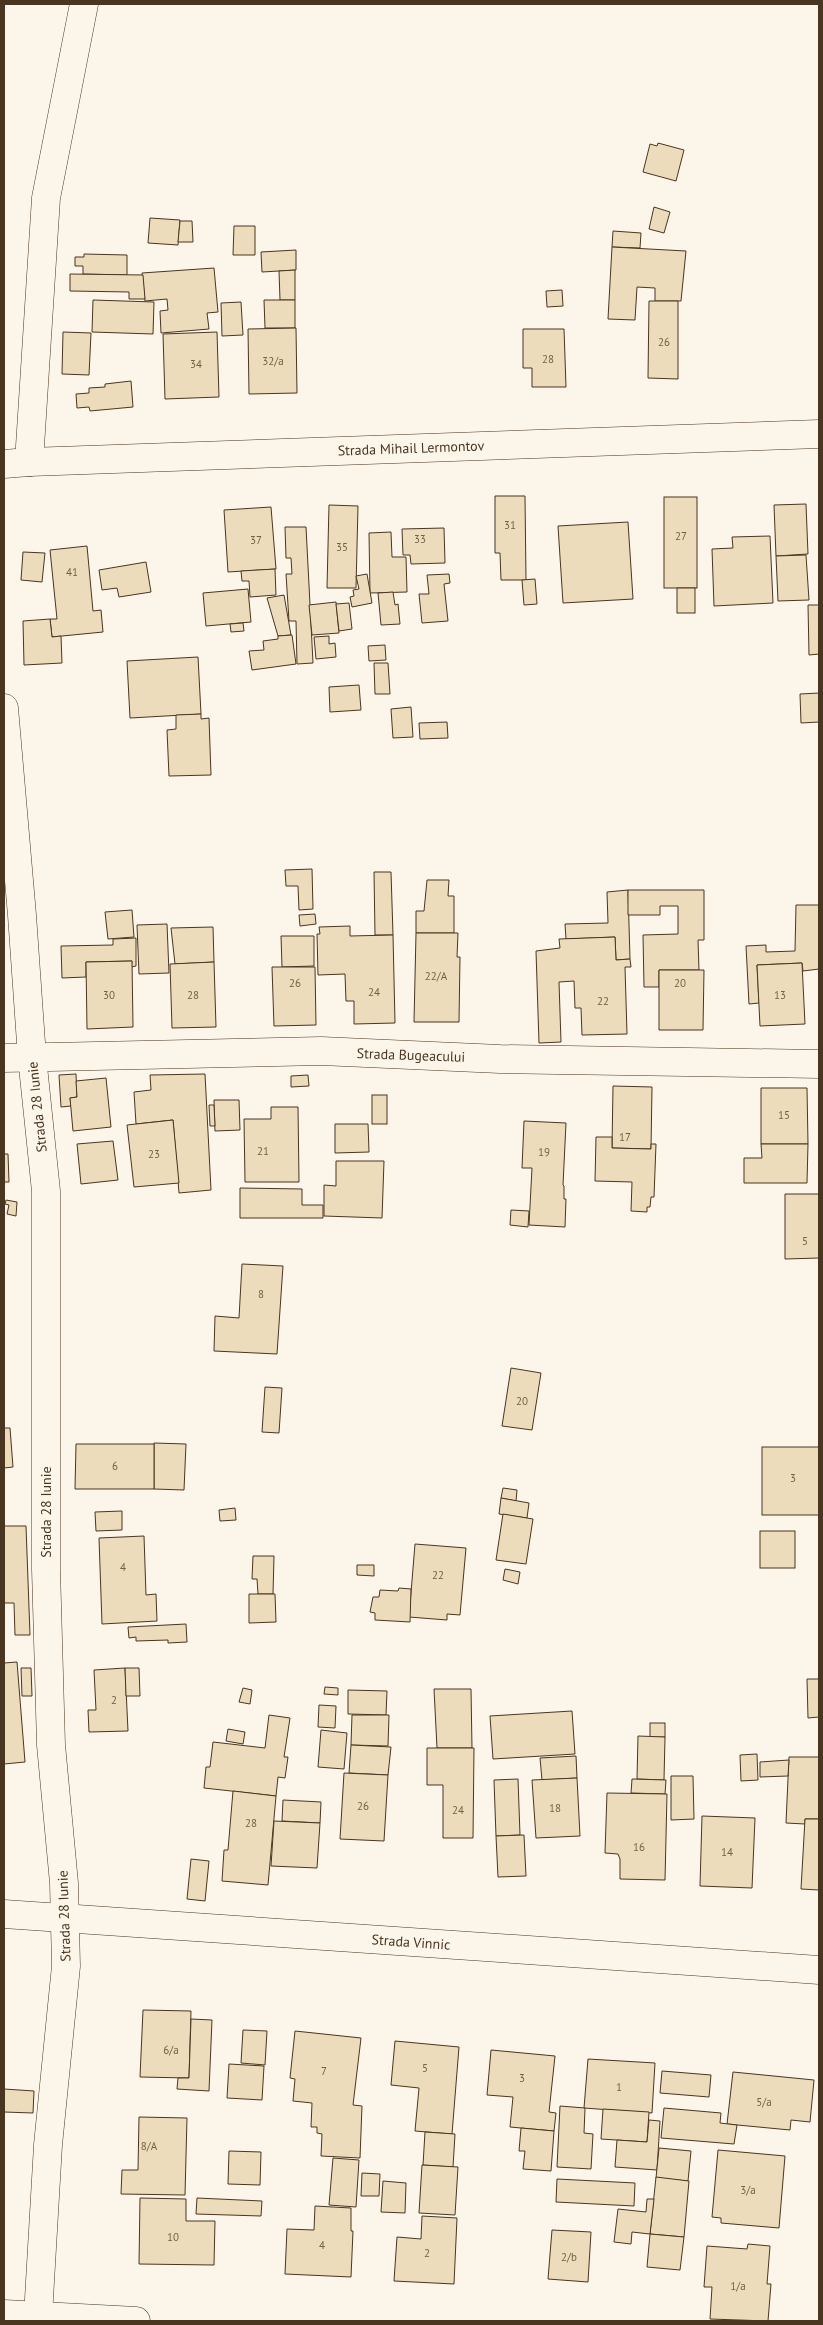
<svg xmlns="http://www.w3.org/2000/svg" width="823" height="2325" font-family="'PT Sans',sans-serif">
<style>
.building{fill:#ecdcbc;stroke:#4a3520}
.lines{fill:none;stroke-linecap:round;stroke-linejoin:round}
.minor-casing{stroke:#4a3520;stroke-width:29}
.minor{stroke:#fbf6e9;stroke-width:28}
.labels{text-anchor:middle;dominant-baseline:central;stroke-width:4;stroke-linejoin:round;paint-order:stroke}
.number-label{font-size:11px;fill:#725f47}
.street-label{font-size:14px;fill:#4a3520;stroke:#fbf6e9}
</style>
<rect width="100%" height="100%" fill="#fbf6e9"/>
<g class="building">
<path d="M658,143l26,7 -8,31 -33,-9 7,-28 7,2z"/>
<path d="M654,207l16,5 -6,21 -15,-4z"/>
<path d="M150,218l30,2 -2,25 -30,-2z"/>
<path d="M180,221h12l1,21h-15z"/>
<path d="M234,226h21v29h-22z"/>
<path d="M613,231l28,2 -1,15 -28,-1z"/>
<path d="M612,247l74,4 -5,50h-26v-13l-18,-1 -2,33 -27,-1z"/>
<path d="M296,250v20l-34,2 -1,-20z"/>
<path d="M84,254l43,1v20l-44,-1v-8h-8v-9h9z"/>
<path d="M214,268l4,44 -11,1 2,16 -48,4 -1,-22 8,-1 -1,-11 -22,2 -3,-28z"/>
<path d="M295,270v30h-15l-1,-29z"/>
<path d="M70,274l73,1 2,24h-16v-7l-59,-1z"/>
<path d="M562,290l1,16 -16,1 -1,-16z"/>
<path d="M93,300l61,2 -1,32 -61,-2z"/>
<path d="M264,300h31v28h-30z"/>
<path d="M649,301h29v78l-30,-1z"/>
<path d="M241,302l2,33 -21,1 -1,-33z"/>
<path d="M296,328l1,65 -48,1 -1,-65z"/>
<path d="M523,329h41l2,58h-34v-19h-9z"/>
<path d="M63,332l28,1 -2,42 -27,-1z"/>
<path d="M217,332l2,65 -54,2 -2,-65z"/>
<path d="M131,381l2,26 -43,4 -1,-4 -12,1 -1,-14 13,-1v-5l16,-1v-3z"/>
<path d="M495,496h30l1,84h-25l-1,-27h-5z"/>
<rect x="664" y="497" width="33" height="91"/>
<path d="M806,504l2,50 -32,2 -2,-51z"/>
<path d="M329,505l29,1 -2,82h-29z"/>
<path d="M271,507l5,62 -48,3 -4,-62z"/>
<path d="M628,522l5,77 -70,4 -5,-77z"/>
<path d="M285,527h21l7,136 -16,1 -1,-43h-7l-3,-47h6l-1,-16h-5z"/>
<path d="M444,528l1,35 -34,1 -1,-9h-7l-1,-26z"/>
<path d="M391,532l1,25h14l1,35 -37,1 -1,-60z"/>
<path d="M770,536l3,67 -59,3 -2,-57 21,-1 -1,-11z"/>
<path d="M87,546l6,65 8,-1 2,22 -51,5 -2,-18h7l-7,-69z"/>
<path d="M23,552l22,1 -3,29 -21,-2z"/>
<path d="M806,555l3,45 -31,1 -2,-45z"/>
<path d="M146,562l5,30 -32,5 -2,-9 -15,2 -3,-20z"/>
<path d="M275,569l1,26 -26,2 -1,-16h-7l-1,-10z"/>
<path d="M367,574l5,29 -20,4 -2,-10 4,-1 -1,-6 6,-1 -3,-13z"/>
<path d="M449,574l1,9 -6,1 4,37 -26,2 -3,-29h10l-2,-19z"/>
<path d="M535,579l2,25 -13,1 -2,-25z"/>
<rect x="677" y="588" width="18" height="25"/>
<path d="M248,589l3,33 -45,4 -3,-33z"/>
<path d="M393,592l2,13 3,-1 2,20 -19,1 -3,-32z"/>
<path d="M284,595l7,40 -13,1 -11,-38z"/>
<path d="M336,602l3,31 -27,2 -3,-30z"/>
<path d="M349,603l3,26 -13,2 -3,-27z"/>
<path d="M808,605h11v49l-10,1z"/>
<path d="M50,619l2,18 9,-1 1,27 -38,2 -1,-44z"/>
<path d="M243,623l1,8 -13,1 -1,-8z"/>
<path d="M292,635l4,29 -44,6 -3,-19 15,-1 -1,-9 15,-2v-3z"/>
<path d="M329,636v8l6,-1 1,14 -20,2 -2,-22z"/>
<path d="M385,645l1,15 -17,1 -1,-15z"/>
<path d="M198,657l3,57 -71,4 -3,-57z"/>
<path d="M374,663h14l2,31h-15z"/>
<path d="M359,685l2,25 -31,2 -1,-25z"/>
<path d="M819,693v29l-18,1 -1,-29z"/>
<path d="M411,707l2,30 -20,1 -2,-29z"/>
<path d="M201,714v5l8,-1 2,57 -42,1 -2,-46 9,-1v-14z"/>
<path d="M447,722l1,16 -28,1 -1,-16z"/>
<path d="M312,869l1,40 -14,1 -1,-24h-12l-1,-16z"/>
<path d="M374,872h17l2,63h-18z"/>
<path d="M427,880h22l-1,16h6v37h-38v-22h8z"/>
<path d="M628,890l2,69 -14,1 -1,-23 -49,2 -1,-15 43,-1 -1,-31z"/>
<path d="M628,890h76v50h-6l1,30h-40v17h-15l-1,-52 35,-1v-28h-18v9h-32z"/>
<path d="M796,905h23v64l-16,2 -1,-8 -45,2 2,38 -10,1 -3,-58 20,-1v7l29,-1z"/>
<path d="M132,910l2,27 -26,2 -3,-27z"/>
<path d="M315,914l1,10 -16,2 -1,-11z"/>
<path d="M167,924l2,49 -30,1 -2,-49z"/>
<path d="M350,926v10l43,-1 2,88 -41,1v-23h-8l-1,-27 -27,1 -1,-41h3l-1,-7z"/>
<path d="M213,927l1,35 -39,2 -4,-36z"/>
<path d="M416,933h42l-1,24h3l-1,65h-45z"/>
<path d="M281,936h33v30l-32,1z"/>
<path d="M615,937l1,23 14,-1 1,8h-6l2,67 -45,1 -1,-27h-6l-1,-27 -15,1 2,60 -22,1 -3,-92 24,-3 -1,-9z"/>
<path d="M136,938v28l-5,1 1,-6 -46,1v15l-24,1 -1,-32 52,-1v-6z"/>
<path d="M132,961l1,66 -46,2 -1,-67z"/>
<path d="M214,962l2,65 -44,1 -2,-64z"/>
<path d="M802,963l3,61 -45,2 -3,-61z"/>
<path d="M272,967h43l1,58 -42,1z"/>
<path d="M659,970h45l-1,60h-44z"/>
<path d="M76,1074l1,23 -7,1 1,8 -10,1 -2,-32z"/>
<path d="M205,1074l6,116 -32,3 -6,-73 -37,4 -2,-32 17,-2 -1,-15z"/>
<path d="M308,1075l1,11 -18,1v-11z"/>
<path d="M106,1078l5,49 -38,4 -3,-33 7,-1 -1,-16z"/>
<path d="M613,1086l39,1 -1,62 -39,-1z"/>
<path d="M761,1088h46l1,56h-47z"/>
<rect x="372" y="1095" width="15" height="29"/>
<path d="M214,1100h25l1,30 -25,1z"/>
<path d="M209,1105h5l1,21h-5z"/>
<path d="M271,1107h27l1,75h-54l-1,-63h27z"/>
<path d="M173,1120l6,63 -45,4 -7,-62z"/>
<path d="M524,1121l42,2 -3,62 1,1v13h2l-1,28 -36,-2 3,-57h-10z"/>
<path d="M335,1124h33l1,28 -34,1z"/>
<path d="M596,1137h16v11l39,1v-5h5l-2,53h-3l-1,10h-3v5l-16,-1 1,-29 -37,-1z"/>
<path d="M113,1141l5,39 -37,4 -4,-40z"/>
<path d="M761,1144h47l-1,39h-63v-25h18z"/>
<path d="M4,1154h4l1,28h-5z"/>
<path d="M336,1161h48l-2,57 -58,-2v-31l12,1z"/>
<path d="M240,1188l62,1v16h21v13h-83z"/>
<path d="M785,1194h34v64l-34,1z"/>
<path d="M6,1200l11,2 -1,14 -9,-2 2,-9 -4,-1z"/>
<path d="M511,1210l18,1 -1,16 -18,-2z"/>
<path d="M242,1264l41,2 -6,88 -63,-3 1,-35 24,2z"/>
<path d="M511,1368l30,5 -9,57 -30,-4z"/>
<path d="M265,1387l17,1 -3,45 -17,-1z"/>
<path d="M4,1428h6l3,39 -9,1z"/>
<path d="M154,1443l32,1 -2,46 -30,-1z"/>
<path d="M76,1444h78v45h-79z"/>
<rect x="762" y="1447" width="57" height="68"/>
<path d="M503,1488l14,2 -1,11 -15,-3z"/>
<path d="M501,1498l28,5 -2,15 -28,-4z"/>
<path d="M235,1508l1,12 -16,1 -1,-11z"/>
<path d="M122,1511v19l-26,1 -1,-19z"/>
<path d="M503,1514l30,5 -7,45 -30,-4z"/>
<path d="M4,1526h22l4,109h-15l-1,-32h-10z"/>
<rect x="760" y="1531" width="35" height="37"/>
<path d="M144,1536l2,59 10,-1 1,27 -55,3 -3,-86z"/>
<path d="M415,1544l51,4 -6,67 -13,-1v6l-38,-3z"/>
<path d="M253,1556h21l-1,38h-15l-1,-15h-5z"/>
<path d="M357,1565h17v11l-17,-1z"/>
<path d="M505,1569l15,3 -2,12 -15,-4z"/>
<path d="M399,1588l12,1 -1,33 -35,-2v-7l-5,-1 3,-15h6l1,-7 18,1z"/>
<path d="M249,1594h26l1,28 -27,1z"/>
<path d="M186,1624l1,18 -19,1v-3l-32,1v-4l-7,1 -1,-11z"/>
<path d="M17,1662l8,100 -21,2v-101z"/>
<path d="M21,1668h10l1,28h-10z"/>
<path d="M125,1668l3,63 -39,1 -1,-22h8l-2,-40z"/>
<path d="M125,1668h14l1,28h-14z"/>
<path d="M807,1679h12v38l-11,1z"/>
<path d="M325,1687l13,1v7l-14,-1z"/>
<path d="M243,1688l9,2 -2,14 -11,-2z"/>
<path d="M434,1689h37l1,59h-35z"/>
<path d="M348,1690l39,1 -1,24 -38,-1z"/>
<path d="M319,1705l17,1 -1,22 -17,-1z"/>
<path d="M572,1711l3,43 -82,5 -3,-43z"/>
<path d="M269,1715l21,3 -6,39h4l-3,21 -7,-1 -2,19 -72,-8 2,-21h4l3,-25 52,6z"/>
<path d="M352,1715h37l-1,31 -37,-1z"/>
<rect x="650" y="1723" width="15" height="14"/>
<path d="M228,1729l17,3 -2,12 -17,-3z"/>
<path d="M321,1730l26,3 -3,36 -26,-2z"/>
<path d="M638,1736l27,1 -1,43 -27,-1z"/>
<path d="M351,1745l40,2 -3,28 -39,-2z"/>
<path d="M427,1748h47l-1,90h-30v-53h-16z"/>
<path d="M757,1754l1,26 -17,1 -1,-26z"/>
<path d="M576,1756l1,22 -35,2 -2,-22z"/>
<path d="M789,1757h30v62h-14v5l-19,-1z"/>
<path d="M789,1760l-1,16 -28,1v-15z"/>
<path d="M344,1773l44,2 -4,66 -44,-2z"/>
<path d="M671,1776h22l1,43 -23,1z"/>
<path d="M577,1778l3,58 -44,2 -4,-58z"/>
<path d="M518,1779l2,56 -24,1 -2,-56z"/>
<path d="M632,1779l34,1 -1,14 -34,-1z"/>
<path d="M233,1791l43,5 -8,89 -46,-4 2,-31h4z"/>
<path d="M607,1793l60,1 -2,86 -45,-1v-20l-2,-5 -13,-1z"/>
<path d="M283,1800l38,2 -1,21 -38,-2z"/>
<path d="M702,1816l53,2 -3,70 -52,-2z"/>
<path d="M805,1819h14v71l-18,-1z"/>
<path d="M274,1821l46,2 -3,45 -46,-2z"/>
<path d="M524,1835l2,41 -28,1 -2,-41z"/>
<path d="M191,1859l18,2 -4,40 -18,-2z"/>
<path d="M143,2010l48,1 -2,67 -49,-1z"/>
<path d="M191,2019l21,1 -3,71 -32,-2 1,-11h11z"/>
<path d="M243,2030l24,1 -2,34 -24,-2z"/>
<path d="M295,2031l66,7 -8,67 9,1 -2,52 -39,-2 1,-22 -5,-1v-6h-6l1,-24 -19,-2 2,-22 -5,-1z"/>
<path d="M395,2041l64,6 -7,87 -37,-3 4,-43 -28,-3z"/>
<path d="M491,2050l64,6 -6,56 7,1 -2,18 -44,-4 3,-30 -26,-2z"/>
<path d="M588,2059l67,4 -3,50 -68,-5z"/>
<path d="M229,2064l35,2 -2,34 -35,-2z"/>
<path d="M662,2071l49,4 -2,22 -49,-4z"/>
<path d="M733,2072l81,8 -4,42 -19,-2 -1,10 -63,-6z"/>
<path d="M4,2089l30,2 -1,22 -29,-1z"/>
<path d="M560,2106l25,2 -1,25 9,1 -2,35 -34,-2z"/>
<path d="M664,2108l57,5 -1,10 17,2 -3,19 -73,-6z"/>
<path d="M603,2109l46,3 -2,30 -46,-3z"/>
<path d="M139,2117l48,1 -2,77 -64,-1 1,-24h16z"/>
<path d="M649,2120l11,1 -3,49 -42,-3 2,-27 30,2z"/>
<path d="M521,2128l33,3 -3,40 -28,-2 2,-18h-6z"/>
<path d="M425,2132l30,2 -2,33 -30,-2z"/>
<path d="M659,2148l32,3 -3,30 -32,-3z"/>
<path d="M718,2150l67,6 -6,72 -58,-5v-5l-9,-1z"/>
<path d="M229,2151l32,1 -1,33 -32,-1z"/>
<path d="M333,2158l26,2 -3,47 -27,-2z"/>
<path d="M422,2165l36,2 -3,48 -36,-2z"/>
<path d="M362,2173l18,1 -1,22h-18z"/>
<path d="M656,2177l33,4 -5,56 -34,-3z"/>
<path d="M557,2179l78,4 -1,23 -78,-4z"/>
<path d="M383,2181l23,2 -1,30 -24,-1z"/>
<path d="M140,2198l46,1v22h29l-1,44 -75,-1z"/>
<path d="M197,2198l65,3 -1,15 -65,-2z"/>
<path d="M647,2199h7l-4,35 -18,-2 -1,12 -17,-2 4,-33 28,3z"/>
<path d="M315,2206l36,2v23h2l-2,46 -66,-3 2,-45 27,1z"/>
<path d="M422,2216l35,2 -3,66 -60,-3 3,-44 24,2z"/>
<path d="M552,2230l39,2 -3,50 -40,-3z"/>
<path d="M650,2234l34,3 -4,33 -33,-3z"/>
<path d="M748,2244l22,2 -3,38h4l-3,37 -58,-2 2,-32h-8l3,-41 40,3z"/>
</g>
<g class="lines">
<g class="minor-casing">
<g id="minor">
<path d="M29,462l17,-264 38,-194"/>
<path d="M4,464l25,-2 790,-28"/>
<path d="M4,708l18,207 10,142 14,134v378l5,176 13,138 2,83 -18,179 -10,171"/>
<path d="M4,1058l317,-7 179,8 319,5"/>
<path d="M4,1914l815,56"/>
<path d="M4,2314l132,7"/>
</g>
</g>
<use href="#minor" class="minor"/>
</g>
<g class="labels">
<g class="number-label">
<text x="664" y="342">26</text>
<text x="548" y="359">28</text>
<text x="273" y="361">32/a</text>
<text x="196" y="364">34</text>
<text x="510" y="525">31</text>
<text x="681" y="536">27</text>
<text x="420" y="539">33</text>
<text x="256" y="540">37</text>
<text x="342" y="547">35</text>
<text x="72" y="572">41</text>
<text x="436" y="976">22/A</text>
<text x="295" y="983">26</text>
<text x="680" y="983">20</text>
<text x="374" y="992">24</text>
<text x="109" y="995">30</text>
<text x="193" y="995">28</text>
<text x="780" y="995">13</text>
<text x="603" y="1001">22</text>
<text x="784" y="1115">15</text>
<text x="625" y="1137">17</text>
<text x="263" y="1151">21</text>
<text x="544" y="1152">19</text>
<text x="154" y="1154">23</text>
<text x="805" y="1241">5</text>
<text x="261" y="1294">8</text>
<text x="522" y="1401">20</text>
<text x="115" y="1466">6</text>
<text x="793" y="1478">3</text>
<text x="123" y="1567">4</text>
<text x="438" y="1575">22</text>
<text x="114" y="1700">2</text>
<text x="363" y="1806">26</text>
<text x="555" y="1808">18</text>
<text x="458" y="1810">24</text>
<text x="251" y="1823">28</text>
<text x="639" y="1847">16</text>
<text x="727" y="1852">14</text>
<text x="171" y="2050">6/a</text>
<text x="425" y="2068">5</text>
<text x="324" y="2071">7</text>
<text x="522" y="2078">3</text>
<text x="619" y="2087">1</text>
<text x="764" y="2102">5/a</text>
<text x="149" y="2146">8/A</text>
<text x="748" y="2190">3/a</text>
<text x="173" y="2237">10</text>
<text x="322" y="2245">4</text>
<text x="427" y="2253">2</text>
<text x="569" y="2257">2/b</text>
<text x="738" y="2286">1/a</text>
</g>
<g class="street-label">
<text transform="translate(411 448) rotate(-2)">Strada Mihail Lermontov</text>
<text transform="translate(411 1055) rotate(2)">Strada Bugeacului</text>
<text transform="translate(37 1107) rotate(-96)">Strada 28 Iunie</text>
<text transform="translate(46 1512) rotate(-90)">Strada 28 Iunie</text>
<text transform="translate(64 1916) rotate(-92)">Strada 28 Iunie</text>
<text transform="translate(411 1942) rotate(4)">Strada Vinnic</text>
</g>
</g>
<rect width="823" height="2325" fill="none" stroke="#4a3520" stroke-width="10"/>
</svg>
